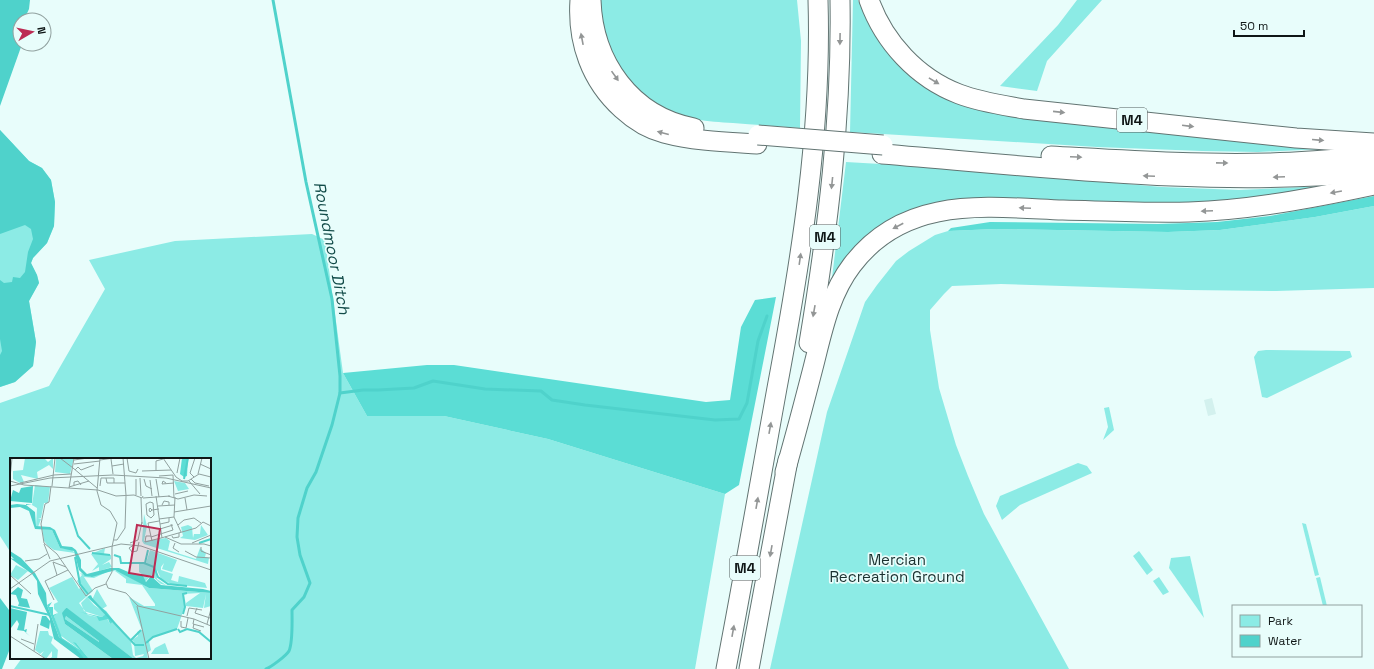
<svg xmlns="http://www.w3.org/2000/svg" width="1374" height="669" font-family="'Space Grotesk',sans-serif">
<style>
.built{fill:#d3f1ee}
.green{fill:#8cebe5}
.forest{fill:#5bddd5}
.water{fill:#4fd2cb}
.lines{fill:none;stroke-linecap:round;stroke-linejoin:round}
.stream{stroke:#4fd2cb;stroke-width:3}
.highway-casing{stroke:#627472;stroke-width:21}
.highway{stroke:#fff;stroke-width:19}
.highway-bridge-casing{stroke:#627472;stroke-width:21;stroke-linecap:butt}
.highway-bridge{stroke:#fff;stroke-width:19}
.oneway{fill:#939696}
.labels{text-anchor:middle;dominant-baseline:central;stroke-width:3.5;stroke-linejoin:round;paint-order:stroke}
.shield{fill:#e8fdfb;stroke:#505b5b;stroke-width:1}
.shield-label{font-size:14px;font-weight:bold;fill:#0f1616}
.park-label{font-size:15px;fill:#1b3130;stroke:#e8fdfb}
.water-label{font-size:16px;font-style:italic;fill:#114b48;stroke:#e8fdfb}
.inset-river{fill:none;stroke:#4fd2cb;stroke-width:2}
.inset-road{fill:none;stroke:#91a19f;stroke-width:1}
.view{fill:#bc2c54;fill-opacity:0.15;stroke:#bc2c54;stroke-width:2}
.inset-edge{fill:none;stroke:#0f1616;stroke-width:2}
</style>
<rect width="100%" height="100%" fill="#e8fdfb"/>
<path class="built" d="M1212,398l4,16 -8,2 -4,-16z"/>
<g class="green">
<path d="M600,0h197l4,41 -1,87c-23,-2 -45,-3 -67,-5 -13,-1 -25,-1 -37,-4 -48,-10 -84,-46 -94,-95 -1,-7 -1,-16 -2,-24z"/>
<path d="M853,0h5l9,21 18,27 47,41 414,59 -88,4 -56,-1 -105,-4 -247,-15z"/>
<path d="M1077,0h25l-55,61 -10,30 -37,-5 58,-61z"/>
<path d="M0,130l29,31 13,7 9,12 4,22 -1,24 -7,17 -14,15 -2,5 6,12 2,8 -10,18 7,41 -3,24 -18,16 -15,5z"/>
<path d="M846,162l69,4 247,21 77,3 88,-4 -91,16 -301,3 -102,76 -1,-3z"/>
<path d="M1374,206v82l-98,3 -89,-1 -186,-6 -49,2 -8,8 -14,16v20l9,58 17,57 12,31 16,38 85,155h-299l57,-257 38,-110 12,-17 19,-24 13,-10 26,-16 13,-4 47,-2 173,3 52,-2 95,-13z"/>
<path d="M312,234l13,6 18,133 24,43h77l104,23 177,55 -30,175h-681l8,-11h188v-199h-199v94l-11,-17v-133l49,-17 56,-97 -16,-29 86,-19z"/>
<path d="M1266,350l84,1 2,6 -85,41 -5,-1 -8,-40 4,-6z"/>
<path d="M1109,407l5,23 -11,10 5,-13 -4,-19z"/>
<path d="M1078,463l9,3 5,7 -72,32 -18,15 -6,-14 4,-10z"/>
<path d="M1302,523l4,1 13,51 -4,1z"/>
<path d="M1139,551l14,19 -6,5 -14,-19z"/>
<path d="M1190,556l14,62 -35,-50 2,-10z"/>
<path d="M1159,577l10,15 -6,3 -10,-14z"/>
<path d="M1320,577l7,29h-4l-7,-28z"/>
</g>
<g class="forest">
<path d="M1374,196v10l-59,11 -95,13 -52,2 -173,-3 -47,2 3,-3 39,-6 168,2 59,-2 53,-6z"/>
<path d="M776,297l-37,188 -14,9 -177,-55 -104,-23h-77l-24,-43 84,-8h27l252,37 24,-2 11,-73 14,-27z"/>
</g>
<g class="water">
<path d="M0,0h30l-1,9 -5,11h-4l1,27 -21,59z"/>
<path d="M0,130l29,31 13,7 9,12 4,22 -1,24 -7,17 -14,15 -2,5 6,12 2,8 -10,18 7,41 -3,24 -18,16 -15,5v-32l2,-4 -2,-12v-59l4,3 8,-1 1,-5 7,1 5,-6 3,-20 5,-13 -2,-10 -6,-4 -25,9z"/>
<path d="M0,598l9,12 2,6v28l-2,7 -7,18h-2z"/>
</g>
<g class="lines">
<g class="stream">
<path d="M340,393l23,-3h15l36,-2 19,-7 52,8 56,2 11,9 33,5 130,15 24,-1 8,-16 11,-62 9,-25"/>
<path d="M266,669c5,-2 20,-13 23,-18 4,-9 3,-31 3,-41l12,-13 6,-14 -10,-28 -3,-18 1,-19 9,-30 9,-16 16,-47 8,-32v-17l-8,-77 -26,-117 -33,-182"/>
</g>
<g class="highway-casing">
<g id="highway">
<path d="M580,0c-3,42 11,81 42,109 12,11 26,20 42,24 30,8 62,9 93,11"/>
<path d="M591,0c2,62 40,116 103,128"/>
<path d="M869,0c15,42 48,78 90,94 21,8 43,11 65,15l272,29 78,5"/>
<path d="M882,154c164,13 328,34 492,18"/>
<path d="M1051,156c73,4 146,9 219,7 35,-1 70,-4 104,-7"/>
<path d="M809,343c19,-114 33,-228 31,-343"/>
<path d="M785,472c10,-35 19,-69 28,-104 9,-35 16,-73 39,-103 53,-70 134,-58 211,-55 42,1 84,3 126,2 62,-2 124,-14 185,-27"/>
<path d="M726,669c18,-94 34,-187 51,-281 24,-128 45,-257 41,-388"/>
<path d="M749,669l39,-209"/>
</g>
</g>
<use href="#highway" class="highway"/>
<g class="highway-bridge-casing">
<path id="highway-bridge" d="M758,135l125,10"/>
</g>
<use href="#highway-bridge" class="highway-bridge"/>
</g>
<defs><path id="oneway-solid" d="M-6-.8H1V-3.2L6.5 0L1 3.2V.8H-6Z"/></defs>
<g class="oneway">
<use href="#oneway-solid" transform="translate(582 39) rotate(-101)"/>
<use href="#oneway-solid" transform="translate(840 39) rotate(91)"/>
<use href="#oneway-solid" transform="translate(615 76) rotate(55)"/>
<use href="#oneway-solid" transform="translate(934 81) rotate(31)"/>
<use href="#oneway-solid" transform="translate(1059 112) rotate(6)"/>
<use href="#oneway-solid" transform="translate(1188 126) rotate(7)"/>
<use href="#oneway-solid" transform="translate(663 133) rotate(-165)"/>
<use href="#oneway-solid" transform="translate(1318 140) rotate(5)"/>
<use href="#oneway-solid" transform="translate(1076 157) rotate(3)"/>
<use href="#oneway-solid" transform="translate(1222 163) rotate(1)"/>
<use href="#oneway-solid" transform="translate(1149 176) rotate(-177)"/>
<use href="#oneway-solid" transform="translate(1279 177) rotate(178)"/>
<use href="#oneway-solid" transform="translate(832 183) rotate(96)"/>
<use href="#oneway-solid" transform="translate(1336 192) rotate(170)"/>
<use href="#oneway-solid" transform="translate(1025 208) rotate(-177)"/>
<use href="#oneway-solid" transform="translate(1207 211) rotate(177)"/>
<use href="#oneway-solid" transform="translate(898 226) rotate(152)"/>
<use href="#oneway-solid" transform="translate(800 259) rotate(-82)"/>
<use href="#oneway-solid" transform="translate(814 311) rotate(100)"/>
<use href="#oneway-solid" transform="translate(770 428) rotate(-80)"/>
<use href="#oneway-solid" transform="translate(757 503) rotate(-80)"/>
<use href="#oneway-solid" transform="translate(771 551) rotate(100)"/>
<use href="#oneway-solid" transform="translate(733 631) rotate(-80)"/>
</g>
<g class="labels">
<g class="shield">
<rect x="1117" y="108" width="30" height="24" rx="3"/>
<rect x="810" y="225" width="30" height="24" rx="3"/>
<rect x="730" y="556" width="30" height="24" rx="3"/>
</g>
<g class="shield-label">
<text x="1132" y="120">M4</text>
<text x="825" y="237">M4</text>
<text x="745" y="568">M4</text>
</g>
<g class="park-label">
<text x="897" y="559">Mercian<tspan x="897" dy="17">Recreation Ground</tspan></text>
</g>
<g class="water-label">
<text transform="translate(332 248) rotate(79)">Roundmoor Ditch</text>
</g>
</g>
<g transform="translate(10 458)">
<rect width="201" height="201" fill="#e8fdfb"/>
<path d="M15,0h19l4,4 5,-4v11l-4,-4 -12,7 1,7 -17,-4 3,7 -4,1 -7,-4v-8l10,-1zM46,0h18l-4,16 -15,-2zM164,23l11,2 4,6 -11,2zM25,27l15,2 -2,16h-4l-3,15h-3l3,1 -3,8 -2,-1 1,-18 -5,-3zM134,56l3,12 -3,15 22,-3 4,3 -2,9 28,9 4,-11 6,5 -1,4 4,1 -1,6 3,1 -67,-21 -2,-3zM178,67l4,2 1,11 1,-4h6l1,-9 7,10 -13,5 -15,-2 3,-2 -2,-9zM32,71l10,1 8,18 11,1 4,4 -21,-3 -6,-4 -4,-5zM95,90l-1,6 7,1v4l-9,6 7,-3 3,5 -13,4v-4l-7,4 6,-7 -7,-10zM140,92l27,10 -5,12 -10,-3 2,-6 -3,4v3l12,4 -2,6 7,2 1,-6 26,7 2,5 -36,-4 -10,-5 -4,-9v9l9,6 -5,-1 -10,-9 -5,6 -10,-3 -3,-4 10,1 -4,-3v-8l7,-1zM6,107l12,6 -10,9 -8,-5zM98,112l11,1 30,17 62,5v13l-7,2 2,-14 -3,14 -17,-2v-3l14,-10 -17,1 2,12 -8,23 -24,8 -4,4 2,9 -4,3 1,6h-14l-68,-51 -3,6 2,10 48,35h-24l-13,-16 4,7 -20,-15 -6,-19 4,-3 -4,-4v-5l4,-2 -9,-14 23,-11 7,12 2,-2 -4,-6 5,-6 -2,-2 11,4zM105,113l11,8v4l16,2 13,19v2h-11l-15,-9 13,33 -5,2 1,4 -6,4 2,2 1,14 9,-2 -1,2 -7,2 -3,-3 -2,-13 -18,-20 -3,2 -3,-6 -6,2 1,-2 -14,-3 -9,-12 14,-12 -9,-14 10,1 13,-6zM87,131l10,17 -5,3 -10,-9zM77,139l7,8 13,9 -5,3 -18,-6 -3,-8zM56,158l33,25v1l-34,-23zM30,173h8l1,4 4,2 -2,6 7,7 -1,9h-8l3,-2v-6l-6,8 -5,-4 3,-4 -4,3 -5,-4zM155,185l4,11h-18l4,-6z" fill="#8cebe5" fill-rule="evenodd"/>
<path d="M172,0h6l-1,18 -3,1 -4,-3zM81,137l3,7 12,9 24,30 -17,-19 -3,2 -2,-5 -9,2 -2,-4 4,1 -21,-6 22,5 4,-3 -17,-15 -2,-2zM42,144l-3,5h4v8l5,-2 -4,3 8,22 18,12 -7,-8 3,1 13,16h-4l-26,-22 -12,-32z" fill="#5bddd5"/>
<path d="M23,28l-1,17 -22,-2 3,-11 6,3 2,-5zM7,46l9,1v-1l6,1h-6l9,7 1,14 14,1 5,3 7,16 10,1 4,3 5,10v8l6,6 23,-6h9l14,6h9l4,8 5,-6 10,9 42,4 8,2v2l-62,-5 -34,-18 -23,7 -7,-1 -6,-6 -5,-19 -14,-3 -8,-18 -17,-1 -6,-18 -9,-4 -10,1v-3zM0,93l11,7 14,15 11,20 1,12 12,32 17,12 9,10h-4l-27,-20 -4,-17 -1,7 -9,-4 2,-9h4l4,5v-2l-12,-25 -1,-13 -5,-7 -22,-16 4,1 -4,-4zM8,129l5,3 -2,8 6,1 3,9 -12,-2 1,-3 -3,-8 -6,-1zM0,150l17,4 -3,18 3,-1 -1,4 4,3 -6,-5 -7,-1 2,-6 -2,-4 -6,8zM56,150h1l67,51h-21l-48,-35 -3,-11zM56,158l33,25v1l-34,-23z" fill="#4fd2cb" fill-rule="evenodd"/>
<path class="inset-river" d="M174,21l4,-21M58,47l10,31 12,13M189,85l12,-4M82,95l18,2M104,97l6,2 1,6h23l10,4 4,10 10,7 19,2M65,99l5,27 8,10M135,105l3,-13M79,138l46,49h9M0,148l40,9M173,156l2,-7 -2,-13 4,-1M168,171l2,3 7,-3 12,3 12,10M121,182l10,-10M136,185l7,-6 24,-8"/>
<path class="inset-road" d="M50,0l13,10M113,0l3,37M117,0l2,13 7,2 2,-4M153,0l13,19 6,4h6l11,-7 12,3M101,1l2,15M64,2l14,-2M90,2l14,-2M64,6l26,-3M190,6l11,5M102,8l12,-2M63,10l24,20M65,12l3,-3 3,3 13,-5M132,13l29,-1M146,13v-10l7,-2M167,15l3,-15M188,16l4,-16M163,17l1,23M149,18l14,-1M184,19l-4,-4 5,-15M0,20l2,-20M96,20l1,5h18M130,20l1,18M134,21l2,7 6,3M146,21l3,18M181,21l4,4 14,3M140,22l2,16M0,23l14,4 74,5 18,6 18,-1 8,3 1,-2M179,23l11,13M10,25l34,-8 17,-1M156,25l-3,-2 -1,3 12,-1M64,27v-3l4,-1 3,4M0,28l40,-8 63,-3 53,3 45,10M41,28l-2,16 -4,2 -4,20 3,19 13,11 29,42 9,-8 11,-4M42,28l3,-28M90,28l1,-8h13v5M59,29l20,-6M59,30l5,-30M87,33l3,-33M87,33l4,14 9,6 7,12 -5,24v25l-6,11 2,5 18,5 12,13 56,13 17,7M165,36l13,-3M126,37v-16M146,38l6,42M158,38l10,3 16,-4 13,1M165,39l-1,20 7,15M131,40l1,26M133,40l27,-2M175,40l2,12M143,45l-3,-1 -4,2 1,11 4,3 3,-3M143,45l1,12M152,47l2,-4 5,1v3M148,48l17,-1M142,52l-2,-2 -1,2 1,2 2,-2 7,-1M164,54l37,-6M149,61l15,-2M150,66l9,-2v-4M168,67l6,-5 10,-2 7,5M150,71l13,-4M141,78h-5l-1,6 16,-4M162,78l1,2 6,-1v-4M141,79l22,-7 -2,-6M155,79l16,7h23l7,2M151,80l35,-10 7,-6 8,4M104,82h3l8,-12 1,-32M142,83l-4,-18 11,-2M120,85l8,-3 4,-18M165,85l-2,5 6,4M182,85l19,-8M34,86l6,15M124,87l-5,3 3,4 5,-1 2,-9M191,89v4l10,4M175,93l11,6 15,1M15,103l14,-2 8,-5M43,104l13,5M43,104l4,13M0,117l21,19M0,131l40,-28 71,-17 20,2 70,24M44,142l-9,-19 23,-11M127,148l12,53M187,150l-2,5 15,5M177,158l2,-8 13,2M184,161l-1,5 11,3M171,163v6l5,1 2,-10M184,166l-1,4 8,3M197,166l4,-15M0,178l36,23M11,181l13,5M24,193l4,-27"/>
<path class="view" d="M127,67l23,4 -7,48 -24,-4z"/>
<rect width="201" height="201" class="inset-edge"/>
</g>
<rect x="1232" y="605" width="130" height="52" fill="#e8fdfb" stroke="#91a19f"/>
<rect x="1240" y="615" width="20" height="12" fill="#8cebe5" stroke="#91a19f"/>
<text x="1268" y="625" font-size="12" fill="#0f1616">Park</text>
<rect x="1240" y="635" width="20" height="12" fill="#4fd2cb" stroke="#91a19f"/>
<text x="1268" y="645" font-size="12" fill="#0f1616">Water</text>
<g transform="translate(32 32) rotate(81)"><circle r="19" fill="#e8fdfb" stroke="#91a19f"/>
<path d="M0-3L7 15L0 10L-7 15Z" fill="#bc2c54"/>
<text y="-6" font-size="11" font-weight="bold" text-anchor="middle" fill="#0f1616">N</text>
</g>
<path d="M1234 30v6h70v-6" fill="none" stroke="#0f1616" stroke-width="2"/>
<text x="1240" y="30" font-size="12" fill="#0f1616" stroke="#e8fdfb" stroke-width="3" paint-order="stroke">50 m</text>
</svg>
